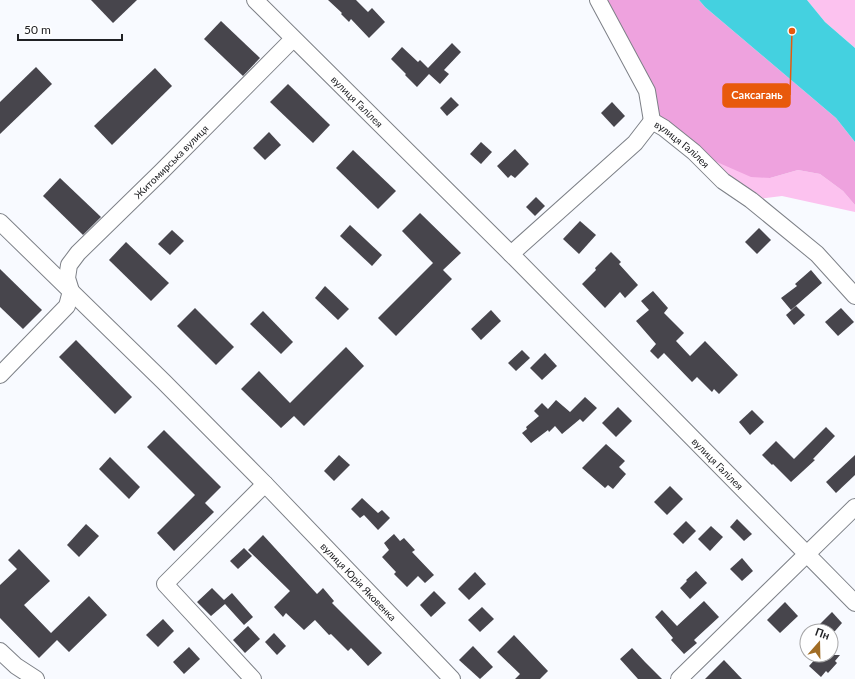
<svg xmlns="http://www.w3.org/2000/svg" width="855" height="679" font-family="Lato,sans-serif">
<style>
.green{fill:#fcc2ef}
.forest{fill:#eea2de}
.water{fill:#44d1e0}
.building{fill:#47454c}
.lines{fill:none;stroke-linecap:round;stroke-linejoin:round}
.minor-casing{stroke:#7d8087;stroke-width:18}
.minor{stroke:#fff;stroke-width:16}
.labels{text-anchor:middle;dominant-baseline:central;stroke-width:4;stroke-linejoin:round;paint-order:stroke}
.street-label{font-size:10px;fill:#202124;stroke:#fff}
.leader{fill:none;stroke:#e8590c;stroke-width:1.5}
.callout-dot{fill:#e8590c;stroke:#fff;stroke-width:1.5}
.callout{fill:#e8590c;stroke:#e8590c;stroke-width:1.5}
.callout-label{font-size:11px;text-anchor:middle;font-weight:bold;fill:#fff}
</style>
<rect width="100%" height="100%" fill="#f8faff"/>
<g class="green">
<path d="M807,0h48v48l-30,-26z"/>
<path d="M694,153l26,10 50,15 28,-8 22,4 23,17 12,14v7l-73,-16 -31,4z"/>
</g>
<path class="forest" d="M598,0h101l6,7 131,111 19,24v63l-12,-14 -23,-17 -22,-4 -28,8 -19,-1 -57,-25 -30,-24z"/>
<path class="water" d="M699,0h108l18,22 30,26v94l-19,-24 -131,-111z"/>
<g class="building">
<path d="M91,0h46l-24,23z"/>
<path d="M328,0h28l12,12 4,-4 13,14 -16,16 -18,-19 -2,3 -8,-8 1,-1z"/>
<path d="M221,21l39,37 -17,18 -39,-37z"/>
<path d="M452,43l9,9 -17,18 5,4 -9,10 -11,-10 -12,13 -12,-12 1,-1 -15,-15 11,-12 16,15 2,-2 8,8z"/>
<path d="M36,67l16,17 -52,50v-32z"/>
<path d="M155,68l17,18 -60,59 -18,-19z"/>
<path d="M288,84l42,41 -17,18 -43,-41z"/>
<path d="M451,97l8,8 -12,11 -7,-8z"/>
<path d="M612,102l13,14 -11,11 -13,-14z"/>
<path d="M269,132l12,13 -16,15 -12,-12z"/>
<path d="M481,142l11,10 -11,12 -11,-10z"/>
<path d="M515,149l14,15 -14,14 -4,-3 -3,3 -11,-12z"/>
<path d="M353,150l43,41 -18,18 -42,-41z"/>
<path d="M60,178l41,39 -18,18 -40,-39z"/>
<path d="M536,197l9,9 -10,10 -9,-9z"/>
<path d="M420,213l41,40 -18,17 9,9 -56,57 -18,-18 55,-55 -31,-32z"/>
<path d="M580,221l16,14 -17,19 -16,-15z"/>
<path d="M350,225l32,30 -10,11 -32,-30z"/>
<path d="M759,228l12,12 -14,14 -12,-12z"/>
<path d="M172,230l12,11 -14,14 -12,-11z"/>
<path d="M126,242l43,41 -18,18 -42,-41z"/>
<path d="M611,252l10,10 -2,2 19,21 -13,13 -5,-6 -15,16 -23,-24 14,-14 -1,-2z"/>
<path d="M0,269l42,41 -19,19 -23,-22z"/>
<path d="M811,270l11,13 -31,27 -10,-12 16,-12 -2,-2z"/>
<path d="M325,286l24,23 -11,11 -23,-22z"/>
<path d="M653,291l15,17 -4,5 20,20 -8,8 14,15 15,-15 33,34 -19,19 -5,-5 -2,3 -15,-15 -5,5 -28,-29 -6,6 -8,-8 6,-7 -20,-23 13,-11 -8,-9z"/>
<path d="M796,306l9,9 -11,10 -8,-10z"/>
<path d="M195,308l39,39 -18,18 -39,-39z"/>
<path d="M841,308l13,14 -16,14 -13,-14z"/>
<path d="M491,310l10,11 -20,19 -10,-11z"/>
<path d="M263,311l30,31 -12,12 -31,-30z"/>
<path d="M76,340l56,57 -17,17 -56,-57z"/>
<path d="M346,347l18,19 -60,60 -10,-10 -13,12 -40,-39 18,-18 31,32z"/>
<path d="M522,350l8,8 -14,13 -8,-8z"/>
<path d="M545,353l12,13 -15,14 -12,-12z"/>
<path d="M585,397l12,11 -14,14 -3,-3 -18,15 -7,-8 -6,6 -1,-2 -17,13 -9,-10 5,-4 -1,-2 13,-11 -5,-5 8,-8 6,6 8,-9 14,12z"/>
<path d="M618,407l14,14 -16,16 -14,-14z"/>
<path d="M752,410l12,12 -14,13 -11,-13z"/>
<path d="M826,427l9,9 -22,23 2,1 -24,22 -18,-18 -1,1 -10,-10 14,-14 18,18z"/>
<path d="M164,430l57,57 -16,16 9,9 -40,39 -17,-18 38,-38 -48,-48z"/>
<path d="M606,444l19,17 -6,6 7,7 -13,15 -5,-4 -3,3 -23,-20z"/>
<path d="M339,455l11,10 -16,16 -10,-10z"/>
<path d="M855,455v20l-19,18 -10,-11z"/>
<path d="M110,457l30,30 -11,12 -30,-30z"/>
<path d="M670,486l13,13 -16,16 -13,-13z"/>
<path d="M362,498l16,15 4,-3 8,8 -12,12 -14,-15 -4,3 -9,-9z"/>
<path d="M737,519l15,15 -8,7 -14,-14z"/>
<path d="M686,521l10,10 -13,13 -10,-10z"/>
<path d="M86,524l13,12 -20,21 -12,-12z"/>
<path d="M711,526l12,11 -13,14 -12,-12z"/>
<path d="M394,534l6,7 4,-3 11,12 -3,2 22,23 -9,8 -7,-7 -11,11 -13,-13 2,-2 -14,-15 7,-7 -5,-7z"/>
<path d="M263,535l54,59 6,-6 11,13 -2,2 50,50 -14,13 -17,-18 -3,3 -17,-17 -2,1 -14,-15 -11,10 -18,-17 -3,4 -9,-10 16,-16 -42,-41z"/>
<path d="M244,548l8,8 -14,13 -8,-8z"/>
<path d="M19,549l31,32 -26,24 27,28 38,-37 18,19 -38,37 -12,-12 -18,18 -39,-40v-33l17,-16 -9,-9z"/>
<path d="M742,558l11,13 -11,10 -12,-12z"/>
<path d="M696,571l11,12 -17,16 -10,-11 7,-7 -1,-1z"/>
<path d="M475,572l11,12 -17,16 -11,-11z"/>
<path d="M212,588l12,12 8,-7 21,24 -9,8 -19,-21 -14,12 -14,-14z"/>
<path d="M434,591l12,12 -15,14 -11,-12z"/>
<path d="M704,601l15,16 -25,23 3,3 -13,11 -13,-14 2,-2 -18,-21 7,-7 15,16z"/>
<path d="M785,602l13,14 -18,17 -13,-13z"/>
<path d="M482,607l12,12 -14,13 -12,-12z"/>
<path d="M832,612l10,11 -7,8h-22z"/>
<path d="M163,619l11,12 -16,16 -12,-12z"/>
<path d="M248,626l12,13 -15,14 -12,-13z"/>
<path d="M274,633l12,13 -9,9 -12,-13z"/>
<path d="M514,635l34,36 -8,8h-25l5,-5 -23,-22z"/>
<path d="M473,646l20,21 -13,12 -21,-19z"/>
<path d="M189,647l11,12 -16,15 -11,-12z"/>
<path d="M632,648l13,14 17,17h-24l-18,-20z"/>
<path d="M819,655h21l-5,6 2,2 -9,10 -2,-2 -5,6 -12,-11z"/>
<path d="M724,660l18,19h-37z"/>
</g>
<g class="lines">
<g class="minor-casing">
<g id="minor">
<path id="s1" d="M255,0l256,254 344,349"/>
<path d="M598,0l49,91 5,30"/>
<path id="s2" d="M652,121l12,7 30,24 29,29 28,19 66,54 38,42"/>
<path id="s3" d="M0,222l164,160 101,102 187,195"/>
<path d="M511,254l124,-111 17,-22"/>
<path id="s4" d="M0,375l67,-69 4,-15 -4,-13 2,-13 9,-12 83,-81 132,-133"/>
<path d="M0,651l16,15 20,13"/>
<path d="M253,679l-88,-95 100,-100"/>
<path d="M679,679l176,-172"/>
</g>
</g>
<use href="#minor" class="minor"/>
</g>
<g class="labels">
<g class="street-label">
<text stroke="none"><textPath href="#s1" startOffset="144">вулиця Галілея</textPath></text>
<text stroke="none"><textPath href="#s2" startOffset="38">вулиця Галілея</textPath></text>
<text stroke="none"><textPath href="#s4" startOffset="284">Житомирська вулиця</textPath></text>
<text stroke="none"><textPath href="#s1" startOffset="655">вулиця Галілея</textPath></text>
<text stroke="none"><textPath href="#s3" startOffset="508">вулиця Юрія Яковенка</textPath></text>
</g>
</g>
<path class="leader" d="M792 31L790 95"/>
<circle class="callout-dot" cx="792" cy="31" r="4"/>
<rect class="callout" x="723" y="84" width="67" height="23" rx="4"/>
<g class="callout-label">
<text x="757" y="99">Саксагань</text>
</g>
<g transform="translate(819 643) rotate(20)"><circle r="19" fill="#ffffff" stroke="#a6a6a7"/>
<path d="M0-3L7 15L0 10L-7 15Z" fill="#a16d25"/>
<text y="-6" font-size="11" font-weight="bold" text-anchor="middle" fill="#202124">Пн</text>
</g>
<path d="M18 34v6h104v-6" fill="none" stroke="#202124" stroke-width="2"/>
<text x="24" y="34" font-size="12" fill="#202124" stroke="#ffffff" stroke-width="3" paint-order="stroke">50 m</text>
</svg>
